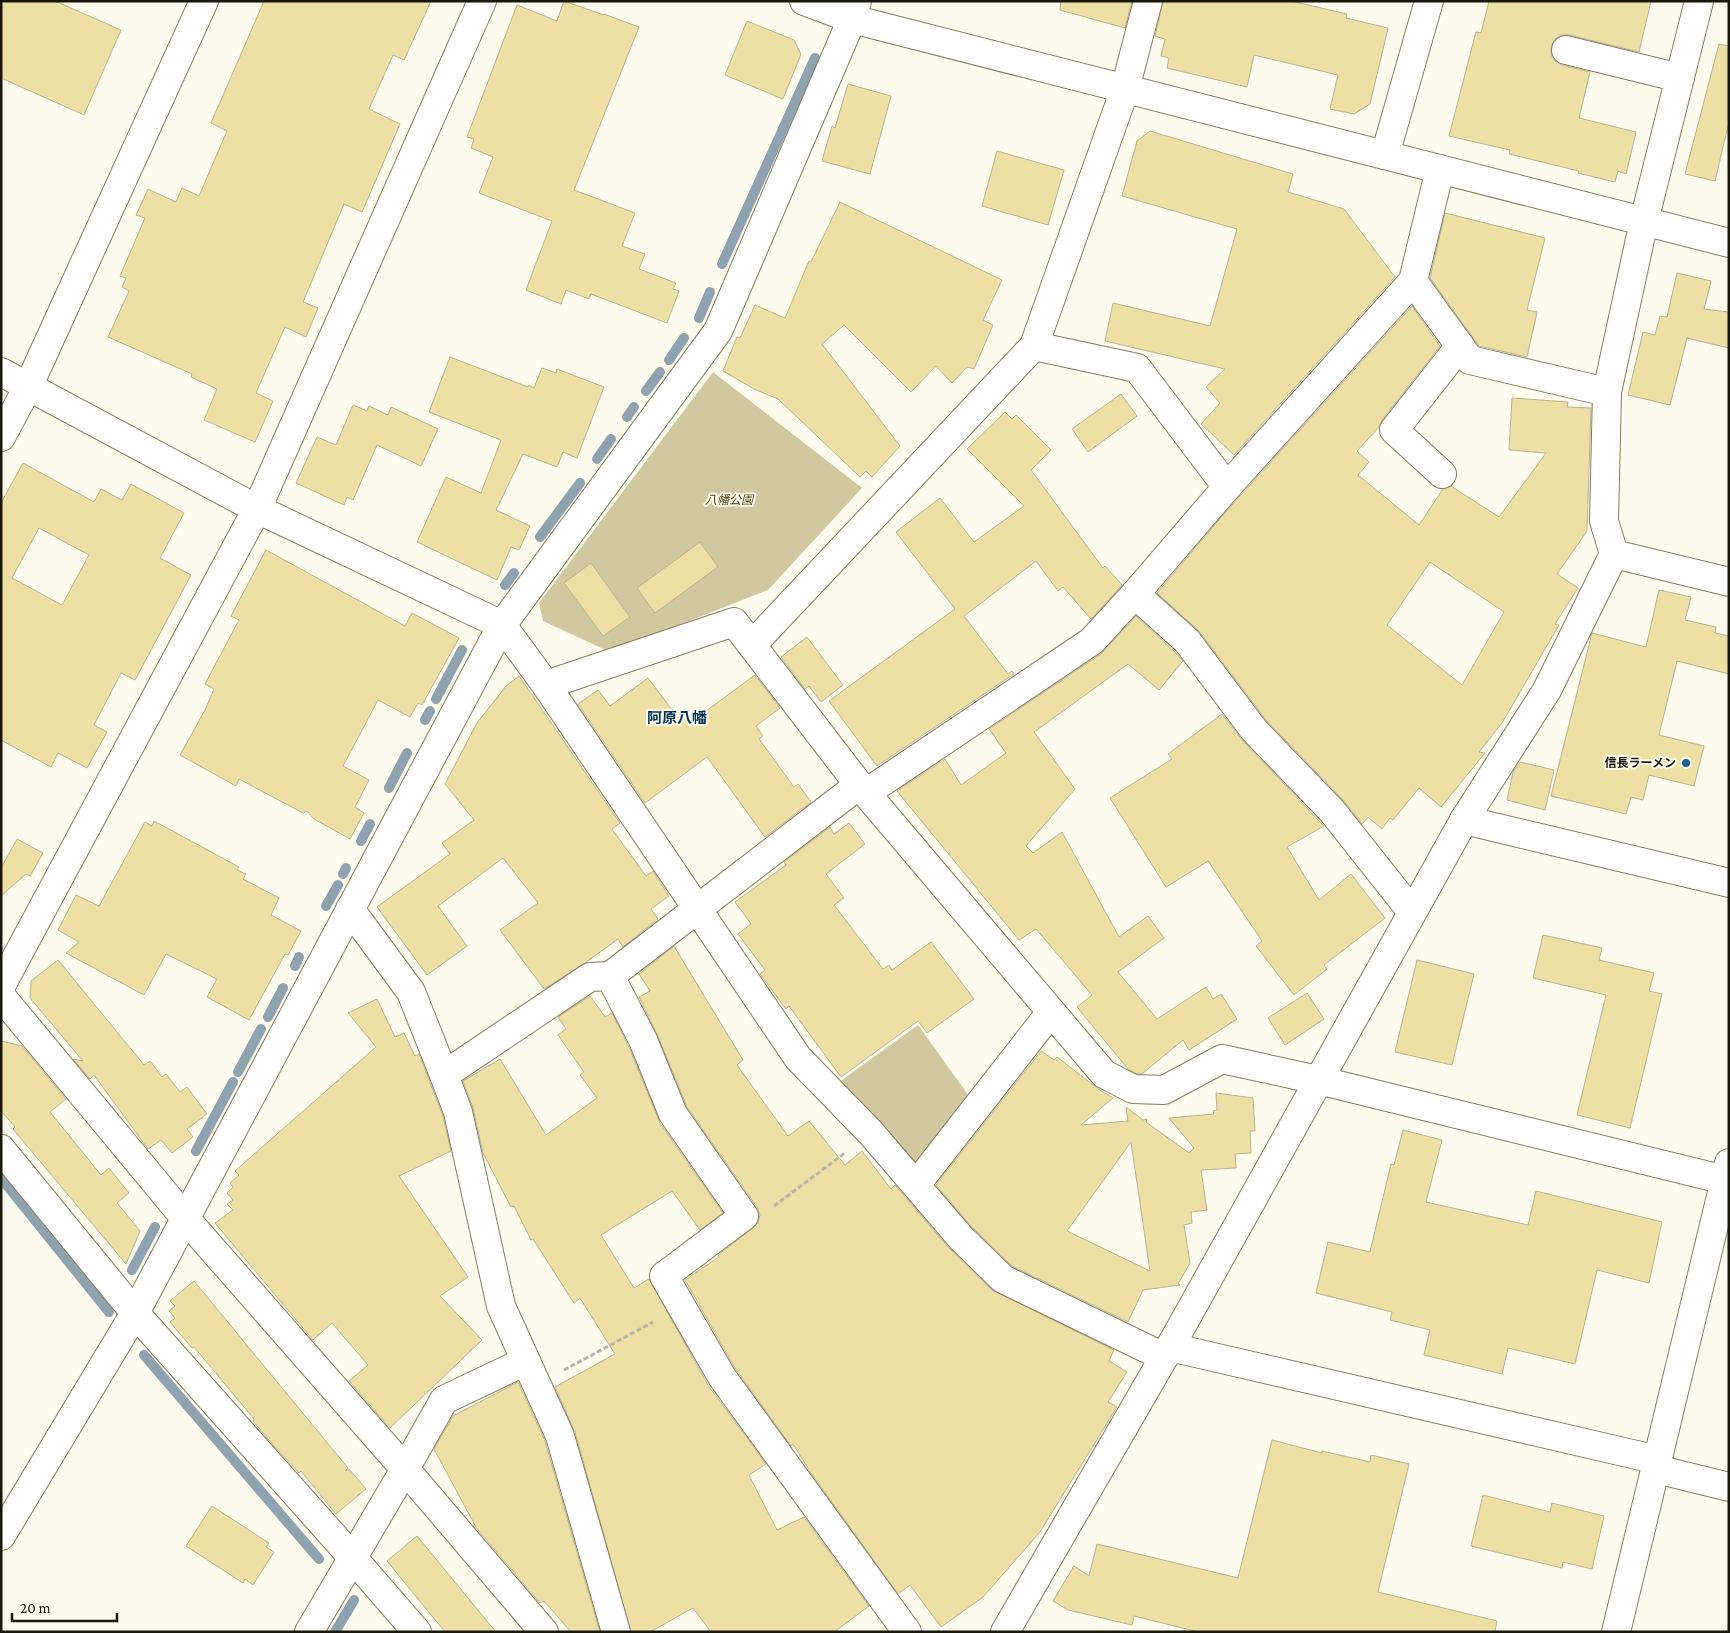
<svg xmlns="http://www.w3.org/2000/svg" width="1730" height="1633" font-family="'Crimson Pro','Noto Sans JP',serif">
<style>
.green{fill:#d1c8a0}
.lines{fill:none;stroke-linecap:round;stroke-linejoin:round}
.stream{stroke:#8fa2b0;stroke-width:10}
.building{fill:#eee0a5;stroke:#b9b292;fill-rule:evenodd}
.minor-casing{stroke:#847d5f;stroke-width:30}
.path{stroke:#b6b4a6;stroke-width:3;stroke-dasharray:5 2.5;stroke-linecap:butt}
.minor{stroke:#fff;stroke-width:28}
.poi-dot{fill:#1b6397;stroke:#fefcee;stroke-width:2}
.labels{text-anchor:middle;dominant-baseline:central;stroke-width:4;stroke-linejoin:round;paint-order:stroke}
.park-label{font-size:12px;font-style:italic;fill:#4d4315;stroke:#fefcee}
.poi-label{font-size:12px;font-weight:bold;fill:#19160a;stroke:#fefcee;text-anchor:end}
.quarter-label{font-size:15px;font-weight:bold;fill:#003457;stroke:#fefcee}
</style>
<rect width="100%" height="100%" fill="#fefcee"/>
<g class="green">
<path d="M713,372l149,116 -94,102 -158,62 -67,-31 -4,-18z"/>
<path d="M918,1025l56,78 -58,73 -81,-91z"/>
</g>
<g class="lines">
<g class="stream">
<path d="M722,264l93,-206"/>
<path d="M699,318l11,-26"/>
<path d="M669,360l15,-22"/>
<path d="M646,391l14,-19"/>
<path d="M627,417l7,-10"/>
<path d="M597,459l14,-20"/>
<path d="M540,537l40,-54"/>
<path d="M505,585l9,-12"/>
<path d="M436,699l26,-49"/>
<path d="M425,720l5,-9"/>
<path d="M389,788l18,-35"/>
<path d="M361,841l9,-17"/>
<path d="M343,874l3,-6"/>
<path d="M326,906l12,-21"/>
<path d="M295,966l4,-9"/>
<path d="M268,1017l15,-29"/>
<path d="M238,1072l23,-43"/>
<path d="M196,1151l37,-69"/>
<path d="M1,1178l108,134"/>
<path d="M132,1270l23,-43"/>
<path d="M144,1355l175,204"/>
<path d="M335,1632l19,-32"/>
</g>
</g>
<g class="building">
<path d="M1,1h54l66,29 -37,85 -83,-37z"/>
<path d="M264,1h167l-27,59 -11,-5 -24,54 31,15 -38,88 -18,-8 -41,98 15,6 -12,29 -21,-10 -29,66 17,8 -18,41 -51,-22 13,-31 -26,-12 1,-3 -84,-37 21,-46 -7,-4 4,-9 -6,-2 25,-58 -9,-3 12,-26 28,13 6,-14 17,8 28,-65 -16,-8z"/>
<path d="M564,1l40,14v-1l35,13 -65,163 61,23 -13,33 23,8 -6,15 37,14 -3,6 6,2 -12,32 -76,-29 -2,5 -23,-9 -5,14 -35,-14 26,-69 -73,-28 14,-36 -22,-9 3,-9 -7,-2 50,-132 40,16z"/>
<path d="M1061,1h71l-7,27 -65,-18z"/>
<path d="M1163,1h128l56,13 -1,4 42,10 -18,76 -16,10 -24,-5 8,-34 -84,-20 -7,32 -80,-19 2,-10 -8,-2 4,-17 -10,-3z"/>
<path d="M1489,1h162l-12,51 -70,-17h-8l-6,4 -4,8v8l5,7 6,3 28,7 -11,46 57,14 -10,42 -8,-3 -3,11 -37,-9 1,-2 -70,-17 1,-4 -61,-14 27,-104 5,1z"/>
<path d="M747,21l47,19 7,14 -18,45 -58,-24z"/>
<path d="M1719,44l10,2v76l-14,59 -30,-7z"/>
<path d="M848,84l43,12 -21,78 -48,-13 10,-35 3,2z"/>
<path d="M1150,131l143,43 -5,18 56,17 51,68 -161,178 -33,-31 19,-21 -14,-16 19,-18 -120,-28 8,-38 97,23 27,-97 -115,-33 15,-55z"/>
<path d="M997,151l67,19 -16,55 -66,-19z"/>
<path d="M840,202l162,78 -19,40 10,5 -19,44 -7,-2 -15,16 -16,-17 -25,26 -67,-67 -22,19 78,102 -28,31 -6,-6 -6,6 -82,-78 -24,-10 -31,-18 14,-34 3,1 15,-33 30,13 24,-57 2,1z"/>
<path d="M1445,213l100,25 -18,72 10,2 -10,45 -48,-11 -49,-68z"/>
<path d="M1677,273l34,8 -7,28 25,3v36l-42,-10 -17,67 -42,-10 15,-63 12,3 5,-19 7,1z"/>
<path d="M1412,306l28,40 -58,74 -3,7 -22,24 12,11 -11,13 61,50 24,-36 8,-3 48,31 47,-64 -37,-3 3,-52 56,4 -1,5 24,1 -4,123 -30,43 21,14 -23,36 4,1 -57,98 -23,29 6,1 -44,54 -22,-19 -26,32 -3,-2 -8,11 -14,-12 -6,7 -19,-24 -77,-80 -67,-89 -42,-38 74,-87zM1430,562l74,50 -42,73 -75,-60z"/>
<path d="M450,357l78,30 1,-2 5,3 8,-20 14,5 1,-4 47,18 -27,71 -14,-6 -6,15 -34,-13 -23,48 -1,-1 1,1 -4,8 34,16 -11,24 -8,-3 -14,33 -80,-38 29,-65 35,16 20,-53 -72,-28z"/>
<path d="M1121,394l16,22 -49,36 -16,-23z"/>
<path d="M353,405l14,6 2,-5 19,9 3,-8 47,22 -17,37 -44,-21 -24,55 -6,-3 -3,8 -48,-22 21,-46 19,8z"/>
<path d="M1005,412l7,7 4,-4 35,35 -20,20 72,98 2,-2 17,19 -31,34 -28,-32 -5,4 -22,-30 -72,55 44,58 4,-3 2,3 -137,92 -48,-65 126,-92 -59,-77 44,-34 34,44 50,-36 -57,-57z"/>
<path d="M23,463l71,39 7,-13 21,11 9,-16 53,29 -24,45 31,17 -56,105 -14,-7 -27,52 13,7 -20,36 -29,-15 -7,14 -50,-27v-237zM39,528l50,27 -27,50 -50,-27z"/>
<path d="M700,542l18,25 -63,46 -18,-25z"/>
<path d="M266,550l139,76 7,-13 47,25 -37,67 -4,-2 -8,14 -32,-17 -35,66 26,14 -14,27 9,6 -14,26 -36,-20 -7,-8 -4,2 -64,-34 -3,7 -56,-31 25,-45 9,-21 -9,-5 34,-64 -8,-4z"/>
<path d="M591,563l39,54 -27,19 -39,-53z"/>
<path d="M1659,590l32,7 -6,23 31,7 -1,6 14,3v38l-52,-13 -18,74 45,11 -10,40 -45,-11 -6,25 -12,-3 -5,17 -75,-18 41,-163 54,14z"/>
<path d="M1136,616l39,36 8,9 -24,29 -31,-26 -94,68 41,57 -49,57 7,7 29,-21 57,105 29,-21 16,22 -46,34 39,47 49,-32 7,12 8,-5 16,25 -48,31 -6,-10 -41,34h-5l-9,-5 -51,-62 15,-12 -56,-66 -17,11 -122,-149 48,-32 16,26 45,-32 -17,-24 112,-75z"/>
<path d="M807,637l36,48 -22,17 -12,-16 -4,3 -24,-32z"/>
<path d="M755,675l25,33 -24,18 7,10 -4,3 35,48 4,-3 13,18 -46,35 -58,-80 -62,46 -67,-99 20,-14 12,16 38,-28 30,40 6,-5 7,9z"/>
<path d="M519,676l101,147 -8,6 34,47 7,-5 16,25 -18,13 7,10 -35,28 -5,-8 -33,24 -41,26 -44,-59 38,-27 -35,-45 -65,48 29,40 -40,29 -50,-68 73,-53 -8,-11 32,-23 -29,-36 32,-61 29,-37z"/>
<path d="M1222,714l21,27 81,85 -37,21 32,53 32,-26 34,44 -61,47 3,4 -33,26 -38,-49 6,-5 -54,-80 -42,26 -56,-89 62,-39 -4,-5z"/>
<path d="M1520,762l34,8 -9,40 -38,-10 6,-28z"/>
<path d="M154,821l85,46 -2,3 9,4 -3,5 36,19 -8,17 30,16 -13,24 -3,-1 -36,66 -42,-23 10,-18 -51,-25 -22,41 -78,-42 13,-11 -21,-12 18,-35 23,11 46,-84 7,4z"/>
<path d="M849,823l16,21 -39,30 18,24 -10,7 49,64 6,-4 3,5 39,-28 43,57 -47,34 -9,-12 -77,56 -52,-71 -3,3 -26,-35 5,-4 -27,-36 13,-10 -16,-22 51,-37 -2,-3 46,-35 4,7z"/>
<path d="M17,839l26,14 -13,23 -4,-2 -25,22v-28z"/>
<path d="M1543,935l59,13 -3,12 55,13 -5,18 13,3 -32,134 -53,-13 29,-120 -73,-17z"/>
<path d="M674,946l69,114 -6,5 51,71 21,-15 36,44 17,-14 29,38 4,-4 54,63 43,42 122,60 -5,11 18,11 -19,30 9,5 -77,125 -57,65 -42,30 -31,-42 -12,9 -87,-121 -18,-29 -2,2 -56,-78 -50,-88 34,-23 -1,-2 35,-27 5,-5 2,-8 -3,-8 -70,-100 -30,-73 -18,-37 11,-6 -11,-17z"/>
<path d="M58,960l86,105 6,-4 12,16 4,-3 14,18 7,-5 20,27 -20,15 6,8 -21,16 -11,-13 -13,9 -54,-74 -4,4 -17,-20 10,2 -53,-63 1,-17z"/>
<path d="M1417,960l57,14 -22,91 -57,-13z"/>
<path d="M1307,993l17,26 -39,26 -17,-27z"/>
<path d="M590,996l15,21 7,-4 17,34 31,76 63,90 -23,17 -28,-39 -71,44 33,53 15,-9 59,106 58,79 -17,11 28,55 27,-13 65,89 -35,26h-123l-18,-24 -43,24h-19l-56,-200 -20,-45 60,-33 -35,-56 -6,5 -41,-64 -2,1 -17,-34 -3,1 -28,-54 -10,-45 -10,-27 37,-22 46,76 51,-37 -17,-23 4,-3 -26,-37 8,-6 -8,-12z"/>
<path d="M377,999l18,38 9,-4 11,23 4,-2 24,62 8,35 -52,25 69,101 -28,19 42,44 -92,88 -41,-47 19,-16 -36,-42 -19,17 -98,-117 18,-13 -6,-6 6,-4 -6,-7 6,-6 -3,-4 9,-8 -4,-4 141,-124 -28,-34z"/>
<path d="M1,1041l21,5 44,53 -16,13 51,63 8,-7 20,25 -12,10 23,28 -14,33 -113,-135 2,-2 -14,-16z"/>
<path d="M1041,1051l13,9 3,-3 40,31 16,10 -32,27 47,-4 -2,-14 17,13 4,-1 -1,3 43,31 5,-5 -25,-30 45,-4 -1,-3 4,-1 -1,-17 37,5 2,33h-5l1,22 -16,1 1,14 -35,2 6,40 -16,2 1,11 -8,2 6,38 -12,21 2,1 -37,5 -15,32 -116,-56 -40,-39 -36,-42zM1131,1142l19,129 -83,-40z"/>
<path d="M1403,1130l39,10 -16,62 102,23 8,-34 126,31 -13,61 -52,-13 -22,94 -67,-16 -6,26 -78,-19 6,-25 -40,-10 2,-8 -76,-19 12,-51 42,10 21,-88 3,1z"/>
<path d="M194,1281l154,187 -3,3 4,-2 17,20 -30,25 -35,-43 -2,2 -31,-34 -15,-18 1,-2 -60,-72 -2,1 -22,-26 5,-4 -6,-7 6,-5 -5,-5z"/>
<path d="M518,1382l27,59 55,191h-29l-27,-31 -4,2 -63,-74 -43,-80 19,-33z"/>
<path d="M1272,1440l50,13v-2l48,11 1,-7 38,9 -31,128 119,29 -2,11h-296l-65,-16 -2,9 -64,-15 -15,-9 21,-35 15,10 8,-32 141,34z"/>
<path d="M1483,1495l67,17 2,-9 52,13 -12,53 -29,-7 -1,6 -91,-22z"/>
<path d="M212,1506l57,37 -3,4 8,5 -21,33 -8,-6 -2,4 -57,-37z"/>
<path d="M417,1536l79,96h-51l-58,-71z"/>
</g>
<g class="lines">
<g class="minor-casing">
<g id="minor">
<path d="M804,1l48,18 877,224"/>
<path d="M1566,50l114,28"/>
<path d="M1385,155l44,-154"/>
<path d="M1413,281l57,79 137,32"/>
<path d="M1034,346l103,22 90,119"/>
<path d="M1,372l256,137 245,116 44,60 252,373 73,75 90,105 42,41 161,78"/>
<path d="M1,437l28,-52 175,-384"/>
<path d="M1442,474l-48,-44 66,-84"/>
<path d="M1614,554l115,28"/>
<path d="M1135,594l52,47 67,89 78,81 80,101"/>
<path d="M752,645l282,-299 91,-257 23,-88"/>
<path d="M546,685l188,-63 125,163 245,289 29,15 31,1 58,-31 96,21 411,101"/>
<path d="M866,793l226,-152 43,-47 92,-107 186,-206 27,-112"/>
<path d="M1464,820l265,63"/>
<path d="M350,909l61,83 33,83 14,37 43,194 59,130 56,196"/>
<path d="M610,976l33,64 30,74 71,102 -80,60 58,101 185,255"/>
<path d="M1,986l256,-477 225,-508"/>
<path d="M1,996l184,222 220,251 139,163"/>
<path d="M444,1075l146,-98 20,-1 249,-191"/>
<path d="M1,1149l134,164 218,245 64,74"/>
<path d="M916,1185l135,-173"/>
<path d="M1170,1347l488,113"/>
<path d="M1656,1469l73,18"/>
<path d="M1,1536l134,-223 367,-688 216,-294 134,-312 5,-18"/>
<path d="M309,1632l96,-163 39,-69 82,-39"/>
<path d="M1005,1632l165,-285 294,-527 83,-130 67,-136 -10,-33 3,-129 37,-171 55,-220"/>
<path d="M1616,1632l113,-469"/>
</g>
</g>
<g class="path">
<path d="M774,1206l71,-53"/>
<path d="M564,1370l89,-48"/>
</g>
<use href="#minor" class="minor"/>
</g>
<circle class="poi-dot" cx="1686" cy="763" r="5"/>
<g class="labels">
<g class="park-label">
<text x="729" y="500">八幡公園</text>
</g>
<g class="poi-label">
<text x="1676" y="763">信長ラーメン</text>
</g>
<g class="quarter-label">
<text x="677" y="718">阿原八幡</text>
</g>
</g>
<rect width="1730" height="1633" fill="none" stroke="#19160a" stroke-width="5"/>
<path d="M12 1613v8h105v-8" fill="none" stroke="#19160a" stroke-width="2.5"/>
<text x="20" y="1613" font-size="15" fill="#19160a" stroke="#fefcee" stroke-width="4" paint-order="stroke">20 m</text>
</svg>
